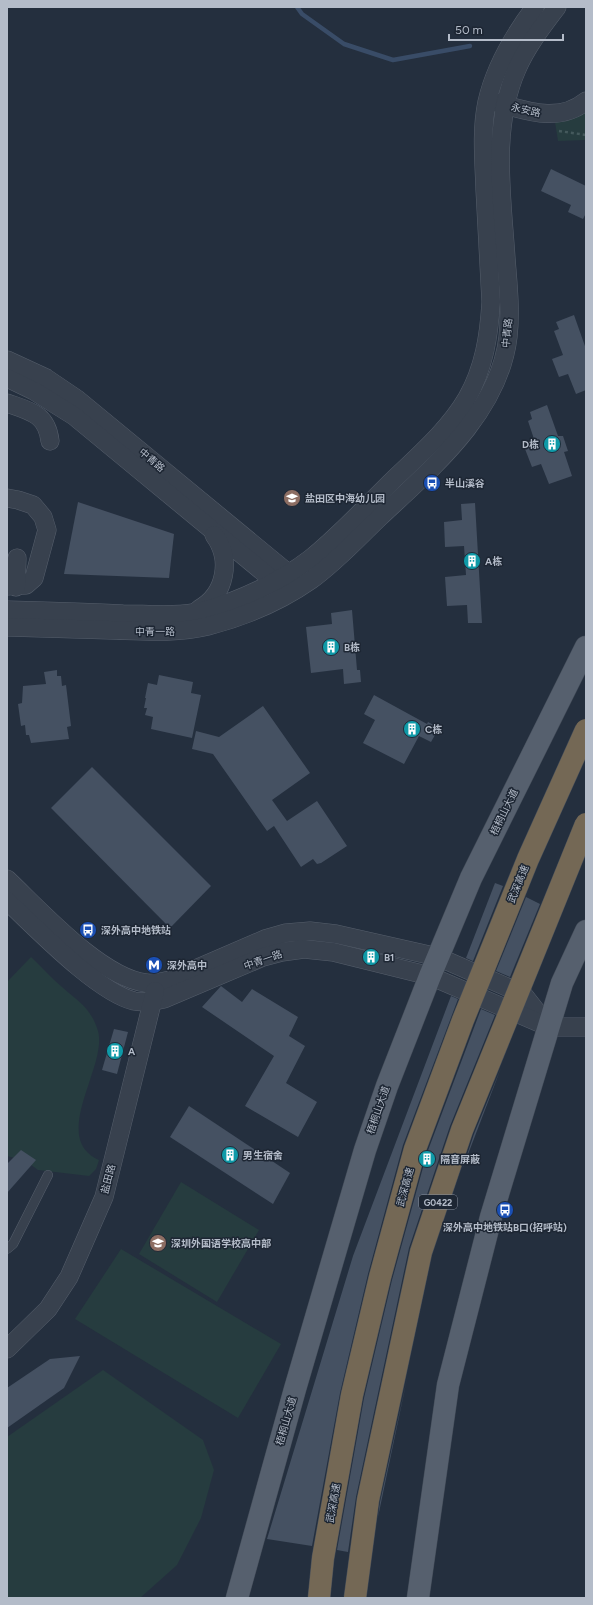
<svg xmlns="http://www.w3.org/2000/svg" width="593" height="1605" font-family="Figtree,'Noto Sans SC',sans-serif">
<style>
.green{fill:#263c3f}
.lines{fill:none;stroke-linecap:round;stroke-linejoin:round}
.stream{stroke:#394c67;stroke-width:4.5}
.building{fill:#455162}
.service-casing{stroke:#565f6c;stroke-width:10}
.minor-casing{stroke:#565f6c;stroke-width:19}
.primary-casing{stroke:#414a57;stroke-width:23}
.path{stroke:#44595c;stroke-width:2.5;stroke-dasharray:3 3;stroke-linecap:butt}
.service{stroke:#38414e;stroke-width:9}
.minor{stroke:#38414e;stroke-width:18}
.primary{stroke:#56606e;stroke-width:22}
.motorway-bridge-casing{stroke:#434c59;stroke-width:23;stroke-linecap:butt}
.motorway-bridge{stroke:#746855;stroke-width:22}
.labels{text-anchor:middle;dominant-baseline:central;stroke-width:3;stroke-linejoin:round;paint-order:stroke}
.shield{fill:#1d2633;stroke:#878f9c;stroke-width:1}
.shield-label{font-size:9px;font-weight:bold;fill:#b4bcc9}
.street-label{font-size:10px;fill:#b4bcc9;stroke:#1d2633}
.poi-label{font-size:10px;font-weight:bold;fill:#b4bcc9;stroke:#1d2633;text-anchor:start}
</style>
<rect width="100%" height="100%" fill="#242f3e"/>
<g class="green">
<path d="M586,102v38l-28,1 -4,-25z"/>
<path d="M31,957c11,10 20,21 31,30 17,15 29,21 36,44 10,35 -49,107 1,129l-3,9 -7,7 -51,-6 -12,-9 -19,-5v-174z"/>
<path d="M181,1182l78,48 -42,72 -78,-48z"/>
<path d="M121,1249l160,95 -43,74 -163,-99z"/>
<path d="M103,1370l100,70 11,30 -13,48 -24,47 -37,33h-133v-161z"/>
</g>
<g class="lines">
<path class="stream" d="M297,7l5,7 42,30 49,16 77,-14"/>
</g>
<g class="building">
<path d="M551,169l35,17v27l-3,6 -15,-7 3,-7 -30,-14z"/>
<path d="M574,315l12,34v41l-10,4 -8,-20 -9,3 -7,-18 11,-4 -9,-24 5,-2 -3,-7z"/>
<path d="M547,405l11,31h5l5,15 -4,1 8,24 -23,8 -8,-20 -9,3 -7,-18 11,-4 -8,-24 4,-2 -2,-7z"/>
<path d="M78,502l96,32 -5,44 -105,-4z"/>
<path d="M475,503l7,120h-14l-1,-18 -20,1 -2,-29 21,-2 -2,-29 -19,1 -1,-25 18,-2 -1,-16z"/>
<path d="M352,610l5,60h3l1,12 -17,2 -1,-15 -32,4 -5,-46 26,-3 -1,-11z"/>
<path d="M57,670v6h4l1,10 4,-1 5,41 -4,1 2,12 -38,4 -2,-8h-3l-1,-10 -4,1 -3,-22 4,-1 1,-17 23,-2 -2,-12z"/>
<path d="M159,675l34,7 -2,11 10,2 -9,43 -41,-9 2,-12 -8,-2 2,-7h-3l2,-10h-1l3,-15 9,2z"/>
<path d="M374,695l53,29 1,-2 11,6 -8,14 -12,-6 -15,28 -41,-21 12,-23 -11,-6z"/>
<path d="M263,706l47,67 -38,27 15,21 30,-20 30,45 -26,17 -4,1 -4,-5 -12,8 -27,-41 -7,5 -54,-77 -21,-5 4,-18 23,6z"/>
<path d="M92,767l119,119 -41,42 -119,-120z"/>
<path d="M495,883l8,3 -30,75 -7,-3z"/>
<path d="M526,897l14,7 -30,73 -14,-6z"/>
<path d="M221,986l21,16 10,-13 46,28 -9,19 16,10 -19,37 31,19 -19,35 -53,-31 29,-50 -72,-49z"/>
<path d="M451,996l7,3 -55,146 -35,129 -28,119 -28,153 -45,-7 86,-283z"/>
<path d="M481,1009l14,6 -45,111 -41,122 -53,249 -8,55 -11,-2 27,-152 28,-118 35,-127z"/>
<path d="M114,1029l14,3 -11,42 -15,-4z"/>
<path d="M501,1068l-39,102 12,-36z"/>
<path d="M189,1106l101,67 -17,31 -103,-67z"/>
<path d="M21,1150l15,10 -29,33v-29z"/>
<path d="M80,1356l-16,32 -57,40v-40l43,-29z"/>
<path d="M408,1374l-30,143 2,-15z"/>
</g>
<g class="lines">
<g class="service-casing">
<path id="service" d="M7,1249l6,-5 35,-69"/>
</g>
<g class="minor-casing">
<g id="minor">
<path d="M494,102c31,8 64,22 92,-1"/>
<path d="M7,360l39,18 31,21 211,174 5,10"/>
<path d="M7,378l27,13 40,25 200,165 10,4"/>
<path d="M7,403c23,8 40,11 43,38"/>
<path d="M7,498l11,2 15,5 10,12 4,13 -13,48 -8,7 -19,1"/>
<path d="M16,587l1,-29"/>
<path d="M199,609c27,-15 33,-50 15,-74"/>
<path d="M7,610c39,1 77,2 116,4 26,0 54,3 80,-3 36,-10 77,-29 107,-52 30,-24 56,-53 84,-80 25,-24 55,-50 73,-81 17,-30 22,-62 24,-96 -2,-37 -4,-75 -6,-112 -1,-29 -4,-60 2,-88 8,-36 27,-67 48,-95"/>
<path d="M7,627c34,1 69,2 103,3 33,1 65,4 98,-4 35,-9 73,-25 103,-46 25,-18 46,-41 69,-63 52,-49 119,-104 128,-180 3,-26 0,-53 -2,-79 -4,-62 -15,-130 11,-189 10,-23 25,-42 40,-62"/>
<path d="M7,879c33,31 93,98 139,104 8,1 16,-1 24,-3l95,-41 21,-6 24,-2 26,3 102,23 85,37 25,32"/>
<path d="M7,901c29,27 90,91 127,100 10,2 20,0 30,-2l99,-42 19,-5 22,-3 29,3 97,24 119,51h37"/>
<path d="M7,1349l41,-40 21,-32 35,-80 51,-206"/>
</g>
</g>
<g class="primary-casing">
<g id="primary">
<path d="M237,1598l58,-209 70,-239 22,-64 43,-110 41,-98 115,-231"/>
<path d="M418,1598l30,-213 43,-168 71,-234 24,-52"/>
</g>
</g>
<path class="path" d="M559,131l27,4"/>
<use href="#service" class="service"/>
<use href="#minor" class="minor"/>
<use href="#primary" class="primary"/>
<g class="motorway-bridge-casing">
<g id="motorway-bridge">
<path d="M319,1598l4,-40 29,-163 28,-118 35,-128 48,-129 65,-161 58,-129"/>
<path d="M355,1598l13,-98 53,-248 41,-122 124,-306"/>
</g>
</g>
<use href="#motorway-bridge" class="motorway-bridge"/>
</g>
<defs>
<g id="building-disc" transform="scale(0.9)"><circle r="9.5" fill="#0f9aa8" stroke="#1d2633"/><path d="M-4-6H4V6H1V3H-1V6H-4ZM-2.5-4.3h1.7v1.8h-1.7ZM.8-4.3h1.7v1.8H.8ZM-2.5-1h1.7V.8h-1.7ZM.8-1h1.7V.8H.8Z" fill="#fff"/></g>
<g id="bus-disc" transform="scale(0.9)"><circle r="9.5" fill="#1a4fb4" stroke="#1d2633"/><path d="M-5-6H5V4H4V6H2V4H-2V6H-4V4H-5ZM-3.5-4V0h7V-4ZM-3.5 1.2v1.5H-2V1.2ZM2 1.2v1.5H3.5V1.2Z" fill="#fff"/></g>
<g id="school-disc" transform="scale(0.9)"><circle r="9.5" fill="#8d6e63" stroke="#1d2633"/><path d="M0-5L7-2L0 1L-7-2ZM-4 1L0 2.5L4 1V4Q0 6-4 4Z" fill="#fff"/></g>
<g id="metro-disc" transform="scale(0.9)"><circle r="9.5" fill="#1a4fb4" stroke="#1d2633"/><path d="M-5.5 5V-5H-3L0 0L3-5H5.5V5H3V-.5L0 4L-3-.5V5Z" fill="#fff"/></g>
</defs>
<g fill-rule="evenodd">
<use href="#building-disc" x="552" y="444"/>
<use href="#bus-disc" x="432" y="483"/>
<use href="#school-disc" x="292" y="498"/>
<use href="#building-disc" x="472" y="561"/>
<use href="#building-disc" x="331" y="647"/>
<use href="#building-disc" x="412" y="729"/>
<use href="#bus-disc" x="88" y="930"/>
<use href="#building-disc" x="371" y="957"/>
<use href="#metro-disc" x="154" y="965"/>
<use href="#building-disc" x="115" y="1051"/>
<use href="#building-disc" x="230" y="1155"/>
<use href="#building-disc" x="427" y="1159"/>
<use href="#bus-disc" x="505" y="1210"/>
<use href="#school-disc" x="158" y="1243"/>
</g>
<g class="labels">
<rect class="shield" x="419" y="1195" width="38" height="14" rx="3"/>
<g class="shield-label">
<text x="438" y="1202">G0422</text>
</g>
<g class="street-label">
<text transform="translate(526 110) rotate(13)">永安路</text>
<text transform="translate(507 333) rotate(-84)">中青路</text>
<text transform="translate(152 460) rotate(40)">中青路</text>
<text x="155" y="631">中青一路</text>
<text transform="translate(504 812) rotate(-64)">梧桐山大道</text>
<text transform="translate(518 884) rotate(-68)">武深高速</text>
<text transform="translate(263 960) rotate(-19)">中青一路</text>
<text transform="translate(378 1110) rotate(-71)">梧桐山大道</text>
<text transform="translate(108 1179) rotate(-75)">盐田路</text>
<text transform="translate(405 1187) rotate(-75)">武深高速</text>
<text transform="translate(286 1421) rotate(-74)">梧桐山大道</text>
<text transform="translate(333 1503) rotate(-80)">武深高速</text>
</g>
<g class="poi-label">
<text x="539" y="444" text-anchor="end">D栋</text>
<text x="445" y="483">半山溪谷</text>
<text x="305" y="498">盐田区中海幼儿园</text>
<text x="485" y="561">A栋</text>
<text x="344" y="647">B栋</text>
<text x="425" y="729">C栋</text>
<text x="101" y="930">深外高中地铁站</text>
<text x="384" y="957">B1</text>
<text x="167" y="965">深外高中</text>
<text x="128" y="1051">A</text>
<text x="243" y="1155">男生宿舍</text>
<text x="440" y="1159">隔音屏蔽</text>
<text x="505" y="1227" text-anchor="middle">深外高中地铁站B口(招呼站)</text>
<text x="171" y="1243">深圳外国语学校高中部</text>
</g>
</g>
<rect width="593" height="1605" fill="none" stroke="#b4bcc9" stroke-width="16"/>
<path d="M449 34v6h114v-6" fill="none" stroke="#b4bcc9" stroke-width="2"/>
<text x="455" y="34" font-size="12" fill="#b4bcc9" stroke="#1d2633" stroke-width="3" paint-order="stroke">50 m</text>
</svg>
